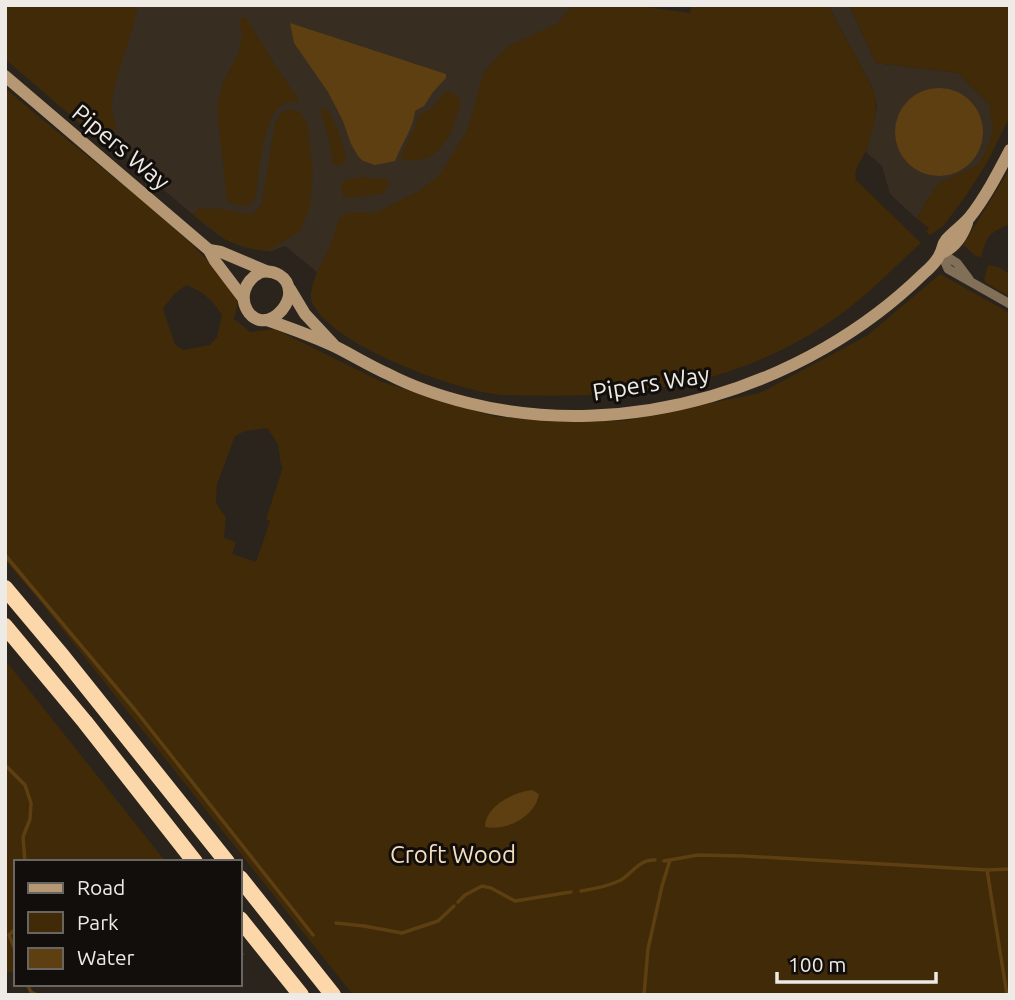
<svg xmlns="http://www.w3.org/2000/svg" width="1015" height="1000" font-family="Ubuntu,sans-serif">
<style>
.built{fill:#372d21}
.green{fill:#412a07;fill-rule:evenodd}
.water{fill:#5d3f12}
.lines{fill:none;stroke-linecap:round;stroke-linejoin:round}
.stream{stroke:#5d3f12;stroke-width:3.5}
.street{stroke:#816f58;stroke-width:9}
.secondary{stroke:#b59873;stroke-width:12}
.highway{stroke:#fcd7aa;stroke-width:16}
.labels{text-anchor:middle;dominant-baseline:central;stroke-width:6;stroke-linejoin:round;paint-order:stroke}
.street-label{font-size:24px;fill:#eeeae5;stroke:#110e0b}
.park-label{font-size:24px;fill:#f6ddbf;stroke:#110e0b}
</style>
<rect width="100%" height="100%" fill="#2a241d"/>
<g class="built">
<path d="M127,5h482l-208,360 -41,-20 -23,-15 -16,-14 -9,-13 -1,-5v-5l6,-21 -32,-26 -13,5h-7l-21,-4 -18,-7 -17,-12 -43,-36 -64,-54 -7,-17z"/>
<path d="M828,5h21l27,58 82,10 31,31 5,28 -8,19 -8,15 -50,32 -11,21 -27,-25 -8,-28 -16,-14 11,-45 -3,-16z"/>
</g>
<g class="green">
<path d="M5,5h133c-6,34 -24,69 -26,101 0,7 2,15 4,22l-18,11 -93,-80z"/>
<path d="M573,5h58l59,8 1,-8h137l46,86c5,19 -1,39 -7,57 -4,13 -14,18 -11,32l65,63c-21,19 -41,39 -62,57 -42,35 -93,61 -145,76 -67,20 -140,21 -210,19 -43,-2 -174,-50 -191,-92 -7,-16 11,-43 18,-59 4,-9 5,-21 11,-29l10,-3 24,1 43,-22 19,-14 29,-46 17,-59 23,-25 51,-24z"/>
<path d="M849,5h161v111l-22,45 -23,36 -21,28 -14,10 -4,-3 3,-4 -12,-9 11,-21 11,-15 39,-18 8,-14 7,-19 -4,-28 -31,-31 -82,-10z"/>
<path d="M245,16l34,55 20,29 -1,2c-8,0 -14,0 -20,6 -13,12 -21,66 -21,84l-3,7 -5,7 -11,-1 -11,-4 -10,-95 6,-23 16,-31 3,-17 -3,-14z"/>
<path d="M5,88c38,33 78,64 117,96 42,34 89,71 116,118l-4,17 16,13 25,-3 107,53 114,35 127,4 137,-28 108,-58 72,-61 70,39v682h-657l-314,-395 -34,-40zM187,285c16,7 26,15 35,30l-5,22 -7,8 -27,5 -8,-6 -12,-35c7,-10 13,-18 24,-24zM267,428l11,16 3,22 2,1 -17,52 4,2 -14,41 -24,-8 4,-12 -12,-4 2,-20 -10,-15 1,-19 18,-48 10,-5z"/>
<path d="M446,91l7,2 8,7c-5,19 -12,48 -33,57 -6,3 -15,3 -22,4l-6,-4 15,-29 4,-13 14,-8z"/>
<path d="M325,108c10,10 20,39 21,53l-8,5 -5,-3 -4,-24 -8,-26 -1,-3z"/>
<path d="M291,109l10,4 6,9 6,52 -3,32 -10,25 -20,13 -15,7 -8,-1 -13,-3 -18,-7 -33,-25 6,-7c9,1 19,0 29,2 16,3 24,10 34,-7l13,-80 7,-11z"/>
<path d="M1010,167v57c-22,10 -22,10 -29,33l-5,-1 -13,-11 40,-65z"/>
<path d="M363,177l24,2 2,4 -1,4 -5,6 -34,5 -6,-2 -2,-11 4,-5z"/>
<path d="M988,265l10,2 12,7v23l-24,-14 -2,-3z"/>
<path d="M5,660l161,202h-150v111l-9,-1 -2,-6z"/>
</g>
<g class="water">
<path d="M290,23l156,51v4l-13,14 -9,14 -9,5c-1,16 -14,34 -20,50l-20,4 -12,-4 -5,-5 -7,-12 -8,-23 -15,-29 -34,-49z"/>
<circle cx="939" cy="132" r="44"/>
<path d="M532,790l7,4c-4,23 -32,37 -54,33 0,-21 29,-35 47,-37z"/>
</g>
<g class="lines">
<g class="stream">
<path d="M5,555l131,156 177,224"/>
<path d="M5,765l20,20 6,18 -1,16 -7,18 2,25"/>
<path d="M664,861l34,-6 45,1 244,14 20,125"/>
<path d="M987,870l23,-1"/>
<path d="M581,891c13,-2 28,-5 40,-11 12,-8 19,-21 34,-20"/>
<path d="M458,902l7,-7 17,-9 9,2 24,13 56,-9"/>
<path d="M336,923l28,3 38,7 36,-12 16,-15"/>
<path d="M16,928l-7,7 7,17"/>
<path d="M240,954h2"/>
<path d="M27,984l4,8 7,3"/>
<path d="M644,995l4,-46 14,-63 8,-26"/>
</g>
<g class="street">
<path d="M941,253l7,16 62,35"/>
<path d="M941,253l16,10 12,16"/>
</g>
<g class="secondary">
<path d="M5,76l204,174 6,11 28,37"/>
<path d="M209,250l12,2 45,19"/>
<path d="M941,253c14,-5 21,-16 26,-30"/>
<path d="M261,272c13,-2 27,4 28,19 1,7 -3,14 -7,19 -28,32 -58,-19 -21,-38z"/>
<path d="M290,289l15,25 28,30"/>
<path d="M267,320c23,8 48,17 69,27 18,9 34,19 52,27 25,13 52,22 80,29 159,40 338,-15 455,-129 6,-5 14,-13 17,-20 3,-5 2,-9 6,-14 7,-8 16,-14 23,-22 16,-20 29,-45 41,-68"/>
</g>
<g class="highway">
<path d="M5,588l58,69 164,205"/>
<path d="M5,626l80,96 110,140"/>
<path d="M240,878l93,117"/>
<path d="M240,919l61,76"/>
</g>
</g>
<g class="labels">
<g class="street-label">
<text transform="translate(121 147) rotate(40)">Pipers Way</text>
<text transform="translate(651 383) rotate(-9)">Pipers Way</text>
</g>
<g class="park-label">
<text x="453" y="854">Croft Wood</text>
</g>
</g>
<rect width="1015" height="1000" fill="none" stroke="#eeeae5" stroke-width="14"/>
<rect x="14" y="860" width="228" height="126" fill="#110e0b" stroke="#696662" stroke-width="2"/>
<rect x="28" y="883" width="35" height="10" fill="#b59873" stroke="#696662" stroke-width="2"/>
<text x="77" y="895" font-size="21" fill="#eeeae5">Road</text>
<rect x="28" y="912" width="35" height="21" fill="#412a07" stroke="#696662" stroke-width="2"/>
<text x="77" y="930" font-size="21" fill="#eeeae5">Park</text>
<rect x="28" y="948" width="35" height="21" fill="#5d3f12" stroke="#696662" stroke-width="2"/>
<text x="77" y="965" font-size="21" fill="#eeeae5">Water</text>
<path d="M777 972v10h159v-10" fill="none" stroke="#eeeae5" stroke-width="3.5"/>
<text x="788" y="972" font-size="21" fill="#eeeae5" stroke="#110e0b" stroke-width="5" paint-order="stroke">100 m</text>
</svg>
